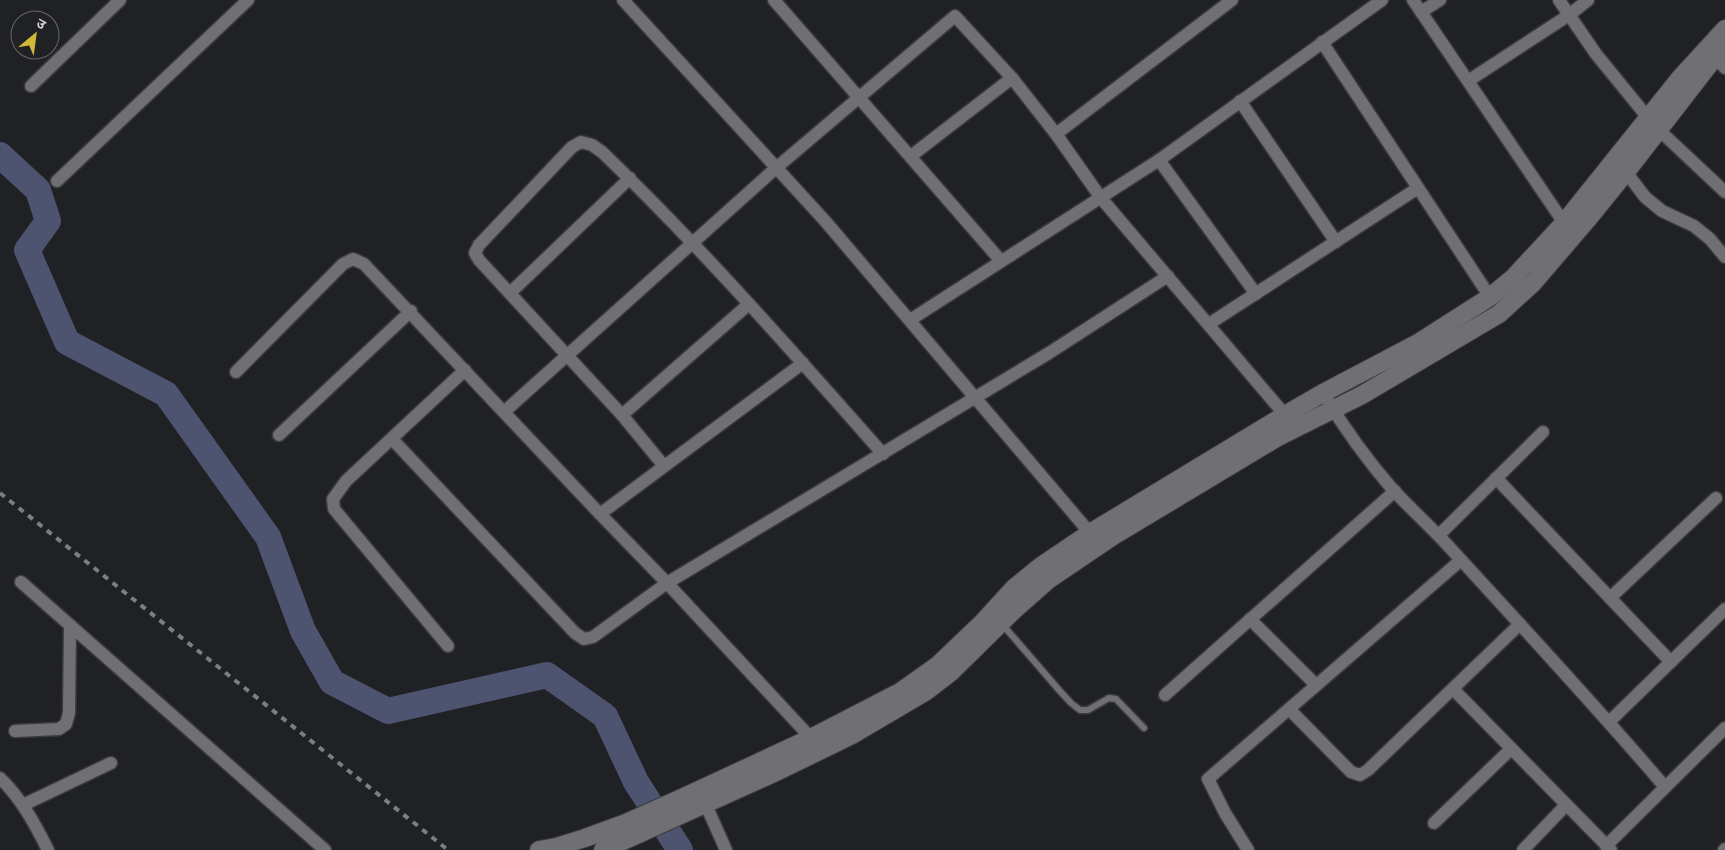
<svg xmlns="http://www.w3.org/2000/svg" width="1725" height="850" font-family="Karla,'Noto Sans Devanagari',sans-serif">
<style>
.lines{fill:none;stroke-linecap:round;stroke-linejoin:round}
.river{stroke:#4e5370;stroke-width:26}
.lane-casing{stroke:#3a3b3d;stroke-width:9}
.street-casing{stroke:#3a3b3d;stroke-width:15}
.secondary-casing{stroke:#3a3b3d;stroke-width:20}
.lane{stroke:#707074;stroke-width:6}
.street{stroke:#707074;stroke-width:12}
.secondary{stroke:#707074;stroke-width:18}
.rail{stroke:#7d7e80;stroke-width:4;stroke-dasharray:6 6;stroke-linecap:butt}
</style>
<rect width="100%" height="100%" fill="#202124"/>
<g class="lines">
<path class="river" d="M0,155l38,35 10,31 -21,29 40,92 99,52 102,143 35,94 29,51 56,29 159,-36 58,41 31,66 44,68"/>
<g class="lane-casing">
<path id="lane" d="M1002,624l57,66 12,13 9,7h8l21,-12 7,1 28,29"/>
</g>
<g class="street-casing">
<g id="street">
<path d="M623,0l203,222 264,311"/>
<path d="M774,0l227,261"/>
<path d="M1413,0l151,223"/>
<path d="M1559,0l37,54 53,65"/>
<path d="M1421,12l19,-12"/>
<path d="M1322,42l168,255"/>
<path d="M1715,57l10,11"/>
<path d="M1468,81l101,-66 19,-15"/>
<path d="M31,86l89,-86"/>
<path d="M1240,101l96,141"/>
<path d="M1659,130l66,62"/>
<path d="M1056,134l176,-134"/>
<path d="M911,156l101,-78"/>
<path d="M1159,160l97,134"/>
<path d="M1626,172l19,25 17,14 32,15 16,13 15,18"/>
<path d="M57,181l191,-181"/>
<path d="M510,293l120,-115"/>
<path d="M910,320l249,-160 223,-160"/>
<path d="M1209,324l209,-136"/>
<path d="M236,372l107,-108 10,-5 11,5 236,250 67,69 144,155"/>
<path d="M1323,393c21,35 44,67 71,98 19,20 40,39 58,59 72,79 144,156 213,237"/>
<path d="M504,412l272,-244 179,-152 57,62 44,56 45,64 184,217"/>
<path d="M622,415l127,-111"/>
<path d="M279,435l132,-124"/>
<path d="M392,439l183,194 9,6 9,-2 74,-54 382,-230 119,-77"/>
<path d="M664,466l-42,-51 -143,-155 -4,-7 4,-8 93,-98 9,-5 11,3 10,7c99,95 190,199 281,302"/>
<path d="M1496,478l175,184"/>
<path d="M600,514l203,-151"/>
<path d="M1439,535l104,-103"/>
<path d="M21,582l304,268"/>
<path d="M1610,598l106,-100"/>
<path d="M1250,619l66,66"/>
<path d="M448,646l-114,-137 -1,-10 13,-18 119,-111"/>
<path d="M1453,689l158,161"/>
<path d="M1165,695l230,-204"/>
<path d="M1289,709l62,63 9,3 8,-5 152,-146"/>
<path d="M1610,721l115,-112"/>
<path d="M15,731l44,-2 7,-5 3,-11 1,-88"/>
<path d="M0,778c21,20 35,46 48,72"/>
<path d="M23,805l88,-42"/>
<path d="M706,805l20,45"/>
<path d="M1434,823l77,-74"/>
<path d="M1606,846l119,-118"/>
<path d="M1248,850l-23,-37 -17,-34 253,-219"/>
<path d="M1523,850l43,-45"/>
<path d="M1724,850l1,-1"/>
</g>
</g>
<g class="secondary-casing">
<g id="secondary">
<path d="M539,850l17,-3 29,-9 41,-15 58,-26 127,-59 89,-46 38,-27 44,-42 32,-35 27,-22 49,-33 195,-118 38,-22 95,-50 72,-46 23,-19 51,-55 117,-146 44,-48"/>
<path d="M603,850l171,-77 78,-38 73,-43 26,-20 62,-61 35,-31 65,-44 165,-99 84,-42 137,-81 34,-31 54,-63 39,-48 89,-115 10,-9"/>
</g>
</g>
<use href="#lane" class="lane"/>
<use href="#street" class="street"/>
<use href="#secondary" class="secondary"/>
<path class="rail" d="M0,493l448,357"/>
</g>
<g transform="translate(35 35) rotate(29)"><circle r="24" fill="#202124" stroke="#68686b"/>
<path d="M0-4L9 19L0 12L-9 19Z" fill="#d2b736"/>
<text y="-8" font-size="14" font-weight="bold" text-anchor="middle" fill="#d3d3d5">उ</text>
</g>
</svg>
